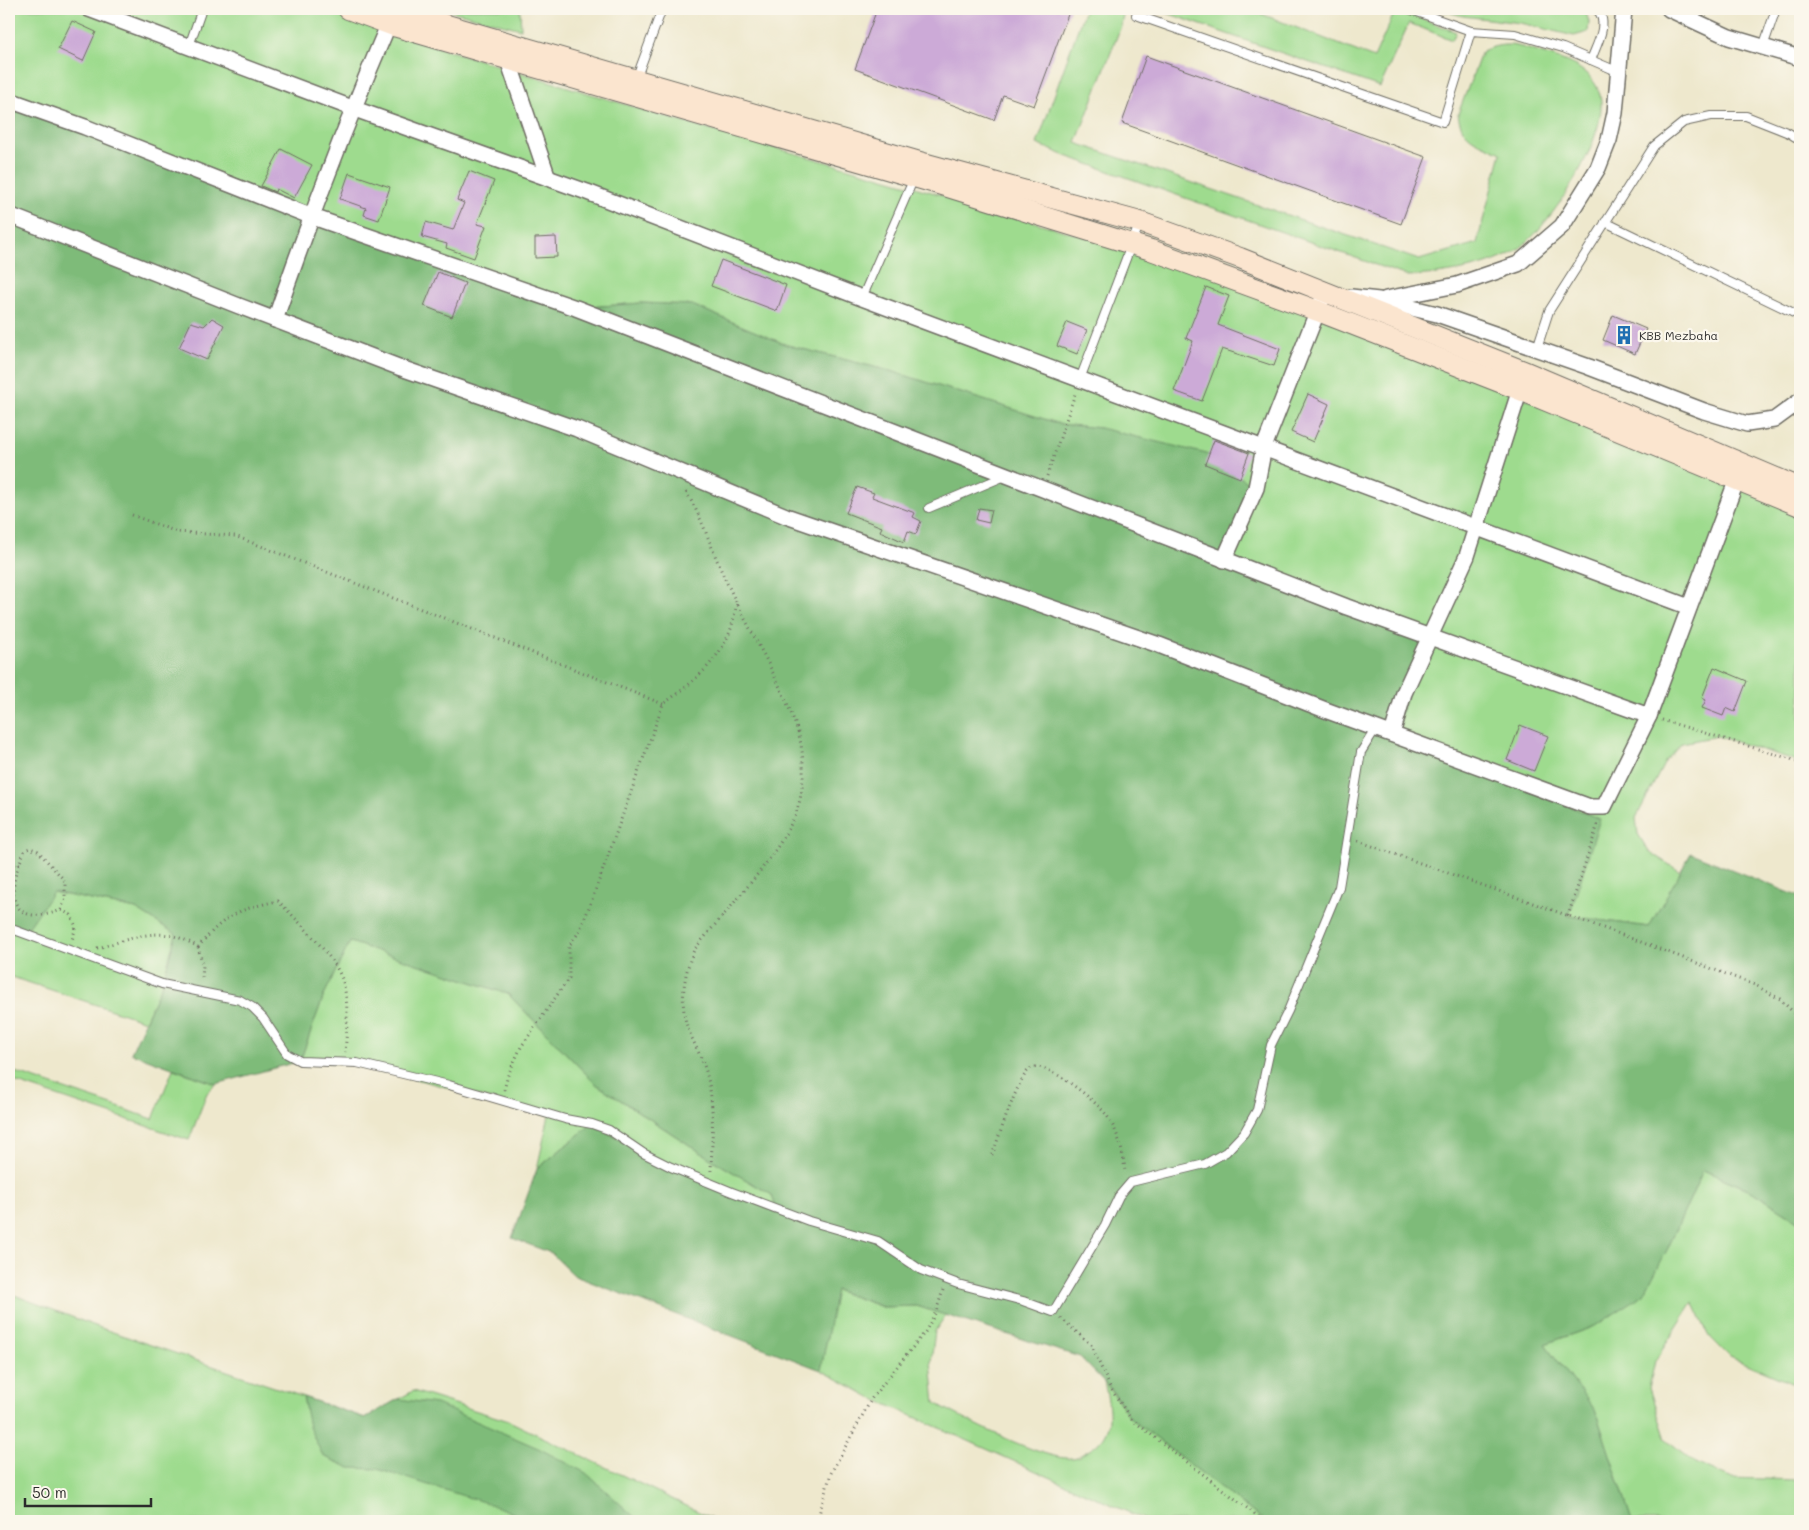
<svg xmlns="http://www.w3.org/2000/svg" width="1809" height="1530" font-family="Mali,sans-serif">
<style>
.green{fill:#9edb8e;stroke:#64835c}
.forest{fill:#7ebb79;stroke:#547352}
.building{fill:#ccaad7}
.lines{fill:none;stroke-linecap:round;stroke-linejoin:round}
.lane-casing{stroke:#6f6d64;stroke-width:10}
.street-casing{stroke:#6f6d64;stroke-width:18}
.secondary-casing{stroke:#6f6d64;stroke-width:22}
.path{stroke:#6f6d64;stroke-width:3;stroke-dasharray:1 4;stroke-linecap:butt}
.lane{stroke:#fff;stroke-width:8}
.street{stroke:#fff;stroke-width:15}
.secondary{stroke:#fbe5cf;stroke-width:20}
.labels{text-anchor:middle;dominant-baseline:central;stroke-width:4.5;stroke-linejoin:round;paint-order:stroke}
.poi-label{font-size:12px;fill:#2b2b2b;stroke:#fbf7ec;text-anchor:start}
</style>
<rect width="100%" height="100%" fill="#fbf7ec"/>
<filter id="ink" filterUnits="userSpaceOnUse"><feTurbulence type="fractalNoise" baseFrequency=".02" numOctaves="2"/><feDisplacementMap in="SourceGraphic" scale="10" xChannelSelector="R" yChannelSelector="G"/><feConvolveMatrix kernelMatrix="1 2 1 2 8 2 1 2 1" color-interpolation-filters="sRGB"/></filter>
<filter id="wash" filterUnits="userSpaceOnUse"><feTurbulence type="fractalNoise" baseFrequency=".0096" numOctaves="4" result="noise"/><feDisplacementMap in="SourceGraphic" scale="20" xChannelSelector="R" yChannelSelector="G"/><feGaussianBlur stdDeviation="1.12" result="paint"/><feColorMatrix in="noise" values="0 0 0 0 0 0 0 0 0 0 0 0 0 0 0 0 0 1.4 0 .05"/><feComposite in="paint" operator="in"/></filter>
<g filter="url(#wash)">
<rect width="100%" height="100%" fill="#eee8cd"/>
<g class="green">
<path d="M9,9h311l130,42 249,76 171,47 342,100 588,234v256l-9,-5 -74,-23 -35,7 -17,19 -29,56 2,16 11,18 32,20 -32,55 -81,-11 -468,-488 -40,-4 -166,-52 -107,-27 -95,-40 -51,-2 -65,5 -567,-208z"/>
<path d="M443,9h77l1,20z"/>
<path d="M1085,9h39l-3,17 -45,117 343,117 58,-17 24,-90c-21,-11 -39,-12 -43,-39l24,-63c26,-11 36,-5 62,3 20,6 42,13 53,33 22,38 -50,146 -83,165 -30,17 -72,23 -107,24l-341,-120 -29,-12z"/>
<path d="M1155,9h94l125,49 22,-49 60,23 -4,8 -43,-17 -29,64z"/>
<path d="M1435,9h150l4,13 -1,10 -14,4 -54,-13 -57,-7z"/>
<path d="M52,892l84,17 40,25 -14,50 -17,37 -136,-45v-48l15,5z"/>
<path d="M349,941l159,53 88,90 118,77 58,34 5,14 -106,-42 -79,-43 -55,45 12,-54 -192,-52 -57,-2 24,-66z"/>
<path d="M173,1069l43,15 -9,9 -18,47 -180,-60v-10l144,49z"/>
<path d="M1703,1170l45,19 52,33v161h-9l-61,-26 -21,-21 -16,-34 -38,59 -6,27 17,51 29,24 35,15 70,2v41h-168l-37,-111 -50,-66 50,-18 73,-78z"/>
<path d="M835,1290l47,17 34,-1 30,9 -11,16 -4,31 4,41c26,14 110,59 138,55 4,0 9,-4 13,-6 31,-16 24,-43 18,-71l27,38 133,102h-116l-276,-123 -51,-28z"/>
<path d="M9,1293l89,34 267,91 48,-27 96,30 209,100h-709z"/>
</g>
<g class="forest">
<path d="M9,100l567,208 65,-5 51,2 95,40 107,27 166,52 40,4 107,26 49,34 -32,71 205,78 -36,97 207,85 -31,97 80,11 42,-74 109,44v325l-52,-33 -45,-19 -35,78 -24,46 -49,32 -50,18 50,66 37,111h-368l-133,-102 -20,-30 -31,-32 -164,-51 -33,1 -47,-17 -15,80 -246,-94 -24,-23 -39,-15 25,-69 55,-45 51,29 133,56 -4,-14 -58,-34 -118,-77 -88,-90 -158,-52 -26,53 -24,66 -84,23 -85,-31 31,-69 14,-50 -40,-25 -83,-17 -29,42 -15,-6z"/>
<path d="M303,1397l62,21 33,-19 38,5 102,44 48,25 53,48h-107l-39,-16 -116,-36 -27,-1 -27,-12 -14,-29z"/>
</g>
<g id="blocks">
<g class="building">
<path d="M877,9h193l-36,97 -31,-11 -9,25 -139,-51z"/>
<path d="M72,21l24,11 -13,29 -25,-12z"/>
<path d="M1146,56l280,101 -25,67 -279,-101z"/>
<path d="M281,149l31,16 -18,33 -18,-9 -1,3 -14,-6z"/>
<path d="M469,171l25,10 -17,43 9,2 -12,32 -28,-10 1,-4 -25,-7 4,-15 27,8 11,-27 -7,-3z"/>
<path d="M349,173l41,14 -11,33 -15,-5 2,-7 -26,-9z"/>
<path d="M556,237l1,20 -22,1v-20z"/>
<path d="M721,260l65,25 -9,26 -66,-25z"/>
<path d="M438,272l27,11 -13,34 -28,-11z"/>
<path d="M1206,287l23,9 -11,29 62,24 -6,17 -52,-17 -20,52 -28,-10 19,-50 -7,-3z"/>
<path d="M1613,315l33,14 -11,25 -32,-14z"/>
<path d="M212,318l12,7 -17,35 -28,-12 12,-26 13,4z"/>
<path d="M1067,322l20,8 -10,24 -20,-8z"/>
<path d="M1308,394l21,10 -16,38 -22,-10z"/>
<path d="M1214,440l35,13 -9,25 -35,-14z"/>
<path d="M857,487l17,6 -2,4 43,16 -2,4 8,4 -5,13 -8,-3 -4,11 -24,-11 2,-4 -36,-14z"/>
<path d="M979,508l13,2 -3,13 -13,-3z"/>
<path d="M1714,667l33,14 -12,31 -9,-4 -3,8 -21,-8 4,-8 -4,-2z"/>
<path d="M1520,725l28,11 -14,35 -27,-11z"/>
</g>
</g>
</g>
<g filter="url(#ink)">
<use href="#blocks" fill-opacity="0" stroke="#6f6d64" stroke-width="1"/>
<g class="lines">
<g class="lane-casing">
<g id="lane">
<path d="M1138,9l-2,6 307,107 28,-91 44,3 48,14 56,24"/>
<path d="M1409,9l62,22"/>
<path d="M189,46l13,-37"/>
<path d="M1763,47l13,-38"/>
<path d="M1591,60c5,-14 20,-39 5,-51"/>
<path d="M636,79l26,-70"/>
<path d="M1605,222l195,94"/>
<path d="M862,298l52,-120"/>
<path d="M1537,348l12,-37 105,-165 30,-24 27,-6h35l43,17 11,7"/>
<path d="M1080,379l60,-157"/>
<path d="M929,508l76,-32"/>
<path d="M9,928l153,56 78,16 12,7 11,11 24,36 13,7 57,2 92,22 116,34 27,5 17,6 34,23 28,14 61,25 77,29 69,20 43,29 37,14 65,17 30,11 52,-87 14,-29 12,-14 74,-18 21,-12 18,-19 13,-23 14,-65 17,-34 51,-124 22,-135 15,-24"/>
</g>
</g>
<g class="street-casing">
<g id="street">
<path d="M89,9l263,99 235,84 275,106 827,309"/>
<path d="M1669,9l60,28 71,21"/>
<path d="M505,51l43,127"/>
<path d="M9,100l76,27 225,89 266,92 771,299 302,109"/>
<path d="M9,215l230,91 162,62 176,61 209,87 373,129 169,66 262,96h14l45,-91 91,-245"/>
<path d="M1351,297l28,3 58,14 152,53 115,44 43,13 27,-4 26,-19"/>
<path d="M1386,299l71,-14 61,-21 44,-38 36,-58 11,-28 6,-27 9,-104"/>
<path d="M275,320c35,-103 74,-204 117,-304"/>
<path d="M1224,560l32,-72 8,-41 57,-145"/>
<path d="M1392,734l12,-41 63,-137 56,-176"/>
</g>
</g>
<g class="secondary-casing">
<g id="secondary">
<path d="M348,9l49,18 541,157 213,66 167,61 202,79 280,116"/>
<path d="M392,9l528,153 220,60 100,36 286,114 274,116"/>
</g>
</g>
<g class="path">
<path d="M1047,476l28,-82"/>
<path d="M686,492c18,28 27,63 42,93 22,47 54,98 70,147 7,23 7,55 -1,78 -17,46 -72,101 -103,140 -10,23 -15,54 -6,79 6,15 15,30 19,46 8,31 5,64 4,96"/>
<path d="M132,515l45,17 58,4 428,168"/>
<path d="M1662,720l129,39 9,5"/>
<path d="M1358,841l259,92 138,52 25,14 20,20"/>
<path d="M9,863l11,1"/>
<path d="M61,910l4,-11v-18l-27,-30 -8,-3 -5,2c-4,10 -10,22 -11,34 -4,34 22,36 47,26l10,5 5,12 -4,13"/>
<path d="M1568,916l31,-95"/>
<path d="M198,947l5,19 -1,14"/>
<path d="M97,948c40,-10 63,-25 101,-1 27,-32 40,-38 80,-46 18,18 58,56 65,81 6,22 4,48 2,70"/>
<path d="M504,1090l4,-15 13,-28 48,-69v-32l10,-14 11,-27 73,-201c26,-18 53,-40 66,-70 4,-9 5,-20 8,-30"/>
<path d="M992,1155c7,-17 26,-79 39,-87 15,-8 63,32 73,44 13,15 20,41 21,61"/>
<path d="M1061,1318l30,27 20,44 20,30 133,102"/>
<path d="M817,1521l14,-48 41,-75 53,-66 11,-20 7,-22"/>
</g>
<use href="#lane" class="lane"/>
<use href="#street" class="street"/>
<use href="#secondary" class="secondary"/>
</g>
</g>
<defs>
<g id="building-bare" transform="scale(1.5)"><path d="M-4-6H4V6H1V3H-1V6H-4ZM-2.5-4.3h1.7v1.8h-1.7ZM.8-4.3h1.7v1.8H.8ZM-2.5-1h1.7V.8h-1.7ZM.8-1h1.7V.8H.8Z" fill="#1f6fb2" stroke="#fbf7ec" stroke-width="2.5" paint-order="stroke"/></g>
</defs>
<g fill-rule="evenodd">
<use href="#building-bare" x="1624" y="335"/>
</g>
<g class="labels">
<g class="poi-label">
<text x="1639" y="335">KBB Mezbaha</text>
</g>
</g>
<rect width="1809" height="1530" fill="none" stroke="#fbf7ec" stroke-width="30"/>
<path d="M25 1498v8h126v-8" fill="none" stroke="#2b2b2b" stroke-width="2.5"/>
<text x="32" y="1498" font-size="15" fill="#2b2b2b" stroke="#fbf7ec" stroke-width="4" paint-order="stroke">50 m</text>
</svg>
